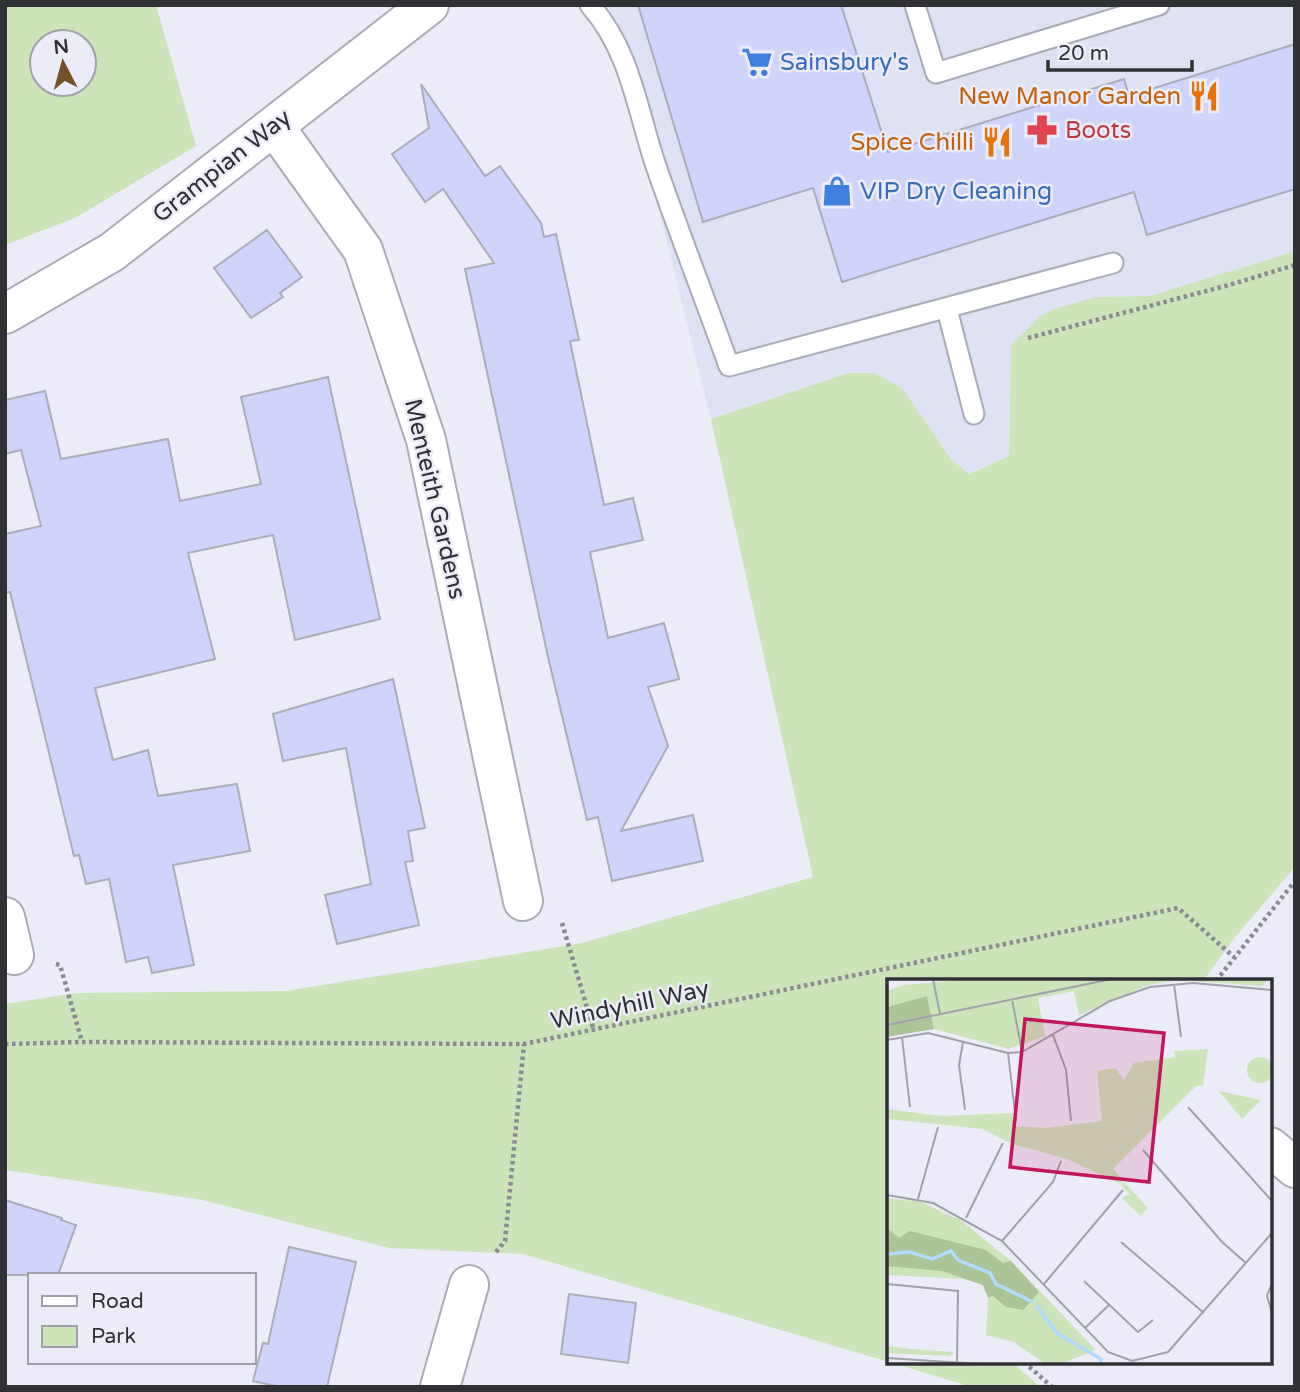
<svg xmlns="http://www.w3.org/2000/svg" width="1300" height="1392" font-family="'Varela Round',sans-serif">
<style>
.built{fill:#dfe1f4}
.green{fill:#cbe4b9;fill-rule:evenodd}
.building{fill:#d0d4fa;stroke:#abadb8;stroke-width:2}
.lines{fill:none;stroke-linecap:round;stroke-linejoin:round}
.lane-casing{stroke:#a9abb6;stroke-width:23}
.street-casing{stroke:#a9abb6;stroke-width:42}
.secondary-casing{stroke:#a9abb6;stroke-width:42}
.path{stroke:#8a8b93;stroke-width:4.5;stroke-dasharray:3.5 3.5;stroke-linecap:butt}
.lane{stroke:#fff;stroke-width:19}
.street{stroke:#fff;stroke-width:38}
.secondary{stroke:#fff;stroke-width:38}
.labels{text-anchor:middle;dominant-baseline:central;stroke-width:5;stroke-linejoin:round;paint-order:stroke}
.shop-label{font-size:24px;fill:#366cbe;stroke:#ebecf8;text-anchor:start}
.food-label{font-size:24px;fill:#c56008;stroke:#ebecf8;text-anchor:end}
.health-label{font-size:24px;fill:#be3a42;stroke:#ebecf8;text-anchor:start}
.street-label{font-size:24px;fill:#303135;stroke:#ebecf8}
.inset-river{fill:none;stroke:#b3daff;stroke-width:3.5}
.inset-road{fill:none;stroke:#a0a1aa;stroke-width:2}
.view{fill:#c2185b;fill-opacity:0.15;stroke:#c2185b;stroke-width:3.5}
.inset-edge{fill:none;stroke:#303135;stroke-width:3.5}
</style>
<rect width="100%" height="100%" fill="#ebecf8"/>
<path class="built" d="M608,5h687v246l-145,45 -54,1 -85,49 -2,110 -41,18 -17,-15 -76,-86h-27l-137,46z"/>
<g class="green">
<path d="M5,5h151l40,141 -121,72 -70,27zM42,42h42v42h-42z"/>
<path d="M1295,251v616l-59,69 -33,45h-314v381l-366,-108 -134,-6 -186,-48 -198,-30v-166l71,-11 209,-2 297,-48 231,-66 -102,-458 137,-46h27l27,15 49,71 18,15 40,-18 2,-110 28,-29 15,-8 42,-12 54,-1z"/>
<path d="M889,1362h123l28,25h-68z"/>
</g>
<g class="building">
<path d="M638,5h203l47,147 236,-73 5,17 166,-52v145l-148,46 -13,-43 -292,90 -29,-94 -110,34z"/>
<path d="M421,84l64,92 15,-10 41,57 3,14 12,-3 23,106 -9,1 34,164 29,-7 10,42 -53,12 18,86 56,-15 15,56 -31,8 20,59 -47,85 72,-16 10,46 -91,20 -14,-64 -11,3 -39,-163 -83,-388 29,-6 -51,-74 -18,13 -33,-48 37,-26z"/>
<path d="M267,230l35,47 -22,16 3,4 -32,21 -37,-50z"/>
<path d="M328,377l52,242 -85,21 -22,-105 -85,18 27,106 -120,29 18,72 35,-10 10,46 79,-12 13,67 -77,14 21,100 -42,8 -4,-16 -22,5 -17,-83 -23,5 -7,-29 -5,1 -64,-264 -5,1v-59l36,-8 -20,-76 -16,4v-54l40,-9 16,68 107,-20 12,62 81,-17 -20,-87z"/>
<path d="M393,679l32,149 -17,3 5,30 -8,1 14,63 -82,19 -12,-49 46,-11 -25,-136 -63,13 -10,-47z"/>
<path d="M5,1200l57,18 -1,2 15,5 -18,50h-53z"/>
<path d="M289,1247l67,15 -29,125h-47l-27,-6 10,-38 5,1z"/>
<path d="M569,1294l67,9 -8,60 -67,-9z"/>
</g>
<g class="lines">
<g class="lane-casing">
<g id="lane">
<path d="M590,5c41,47 47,105 66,161 23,67 49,133 73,200l384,-103"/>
<path d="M915,5l21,68 223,-68"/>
<path d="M947,309l27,105"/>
</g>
</g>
<g class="street-casing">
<g id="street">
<path d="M274,126l89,124 63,190 97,461"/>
<path d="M5,917l9,38"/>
<path d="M1270,1147l25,21"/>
<path d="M440,1387l29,-102"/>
</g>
</g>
<g class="secondary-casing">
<path id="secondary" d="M5,314l107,-62 317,-247"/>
</g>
<g class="path">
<path d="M1028,338l201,-53 66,-20"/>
<path d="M562,923l32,108"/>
<path d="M56,964l4,1 22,77"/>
<path d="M1216,981l79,-100"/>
<path d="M5,1044l77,-2 442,2 654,-136 56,49"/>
<path d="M496,1252l9,-11 19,-197"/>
<path d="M1024,1362l28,25"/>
</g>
<use href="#lane" class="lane"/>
<use href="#street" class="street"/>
<use href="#secondary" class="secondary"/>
</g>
<defs>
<g id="supermarket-bare" transform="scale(2.415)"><path d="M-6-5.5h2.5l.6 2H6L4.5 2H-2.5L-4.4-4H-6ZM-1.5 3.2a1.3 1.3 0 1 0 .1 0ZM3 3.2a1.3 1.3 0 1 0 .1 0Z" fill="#3f7fe0" stroke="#ebecf8" stroke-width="2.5" paint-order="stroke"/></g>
<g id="restaurant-bare" transform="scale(2.415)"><path d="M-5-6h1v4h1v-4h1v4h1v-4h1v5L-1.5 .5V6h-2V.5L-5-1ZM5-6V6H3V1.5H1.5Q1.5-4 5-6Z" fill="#e8710a" stroke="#ebecf8" stroke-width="2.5" paint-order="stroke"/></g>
<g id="pharmacy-bare" transform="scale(2.415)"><path d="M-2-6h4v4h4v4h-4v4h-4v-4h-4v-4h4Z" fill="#e0444e" stroke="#ebecf8" stroke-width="2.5" paint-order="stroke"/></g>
<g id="shop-bare" transform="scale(2.415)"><path d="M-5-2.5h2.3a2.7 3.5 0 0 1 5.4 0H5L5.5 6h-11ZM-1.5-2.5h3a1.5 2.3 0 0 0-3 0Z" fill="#3f7fe0" stroke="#ebecf8" stroke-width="2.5" paint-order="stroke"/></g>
</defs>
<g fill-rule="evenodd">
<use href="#supermarket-bare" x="757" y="62"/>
<use href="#restaurant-bare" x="1204" y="96"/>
<use href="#pharmacy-bare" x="1042" y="130"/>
<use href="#restaurant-bare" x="997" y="142"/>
<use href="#shop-bare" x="837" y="191"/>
</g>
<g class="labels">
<g class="shop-label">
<text x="780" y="62">Sainsbury's</text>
<text x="860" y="191">VIP Dry Cleaning</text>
</g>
<g class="food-label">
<text x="1181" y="96">New Manor Garden</text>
<text x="974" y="142">Spice Chilli</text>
</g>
<g class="health-label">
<text x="1065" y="130">Boots</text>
</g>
<g class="street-label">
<text transform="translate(222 166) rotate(-38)">Grampian Way</text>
<text transform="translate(435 499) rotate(77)">Menteith Gardens</text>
<text transform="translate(630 1005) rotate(-12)">Windyhill Way</text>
</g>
</g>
<g transform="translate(887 979)">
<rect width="385" height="385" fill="#ebecf8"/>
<path d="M85,0h296v1l-6,6 -84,-6 -30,5 -69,30 -5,-24 -36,7 7,38 -36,13 -75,-20 -7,-33 -40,11v-16l17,-6zM321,70l-5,36 -7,1 -83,83 10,11 -3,4 -53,-25 -55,-15 -29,-15 -96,-10v-10l55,7 70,-3 2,13 31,2 57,-7 -5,-50 18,-3 9,12 10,-17 41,-6 -1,-6zM360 91a13 13 0 1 1 26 0a13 13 0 1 1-26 0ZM332,112l42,9 -19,19zM237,203l24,26 -7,8 -19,-18 8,-4 -9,-8zM0,219l34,4 41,19 49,40 85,89 -35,14h-16l-31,-22 -28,-7 2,-37 -5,-13 -19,-6 -77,-4zM0,367l25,3 42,3 -4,4 -63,-3z" fill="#cbe4b9"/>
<path d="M40,17l7,33 -47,8v-30zM0,249l12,10 11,-7 76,19 17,13 8,-2 28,31 -16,18 -17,-3 -13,-11 -5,2 -5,-13 -41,-14 -55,-5z" fill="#abc498"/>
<path class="inset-river" d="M0,275l23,-2 22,7 19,-8 7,9 32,13 6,11 37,18M149,326l21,28 44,26 -1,5"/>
<path class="inset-road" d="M46,0l7,35M287,5l7,53M125,20l10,53M0,46l225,-46M166,56l13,35 5,51M15,58l8,70M0,61l41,-7 80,20 14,-1 88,-51 40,-14 43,-4 79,7M76,63l-4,23 6,45M121,74l8,68M301,128l84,94M256,171l79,92 24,21M0,216l46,8 69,38 106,111 24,9 36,-9 104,-119M31,220l20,-72M79,239l37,-75M115,262l51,-59 8,-21M234,263l83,71M197,302l54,51 15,-12M385,304l-5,13 5,17M0,305l71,7 -1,71M157,305l79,-94M198,349l24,-23M0,379l92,6"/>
<path class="view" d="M138,40l139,14 -15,149 -139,-15z"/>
<rect width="385" height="385" class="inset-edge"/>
</g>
<rect width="1300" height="1392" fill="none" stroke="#303135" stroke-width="14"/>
<rect x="28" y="1273" width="228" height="91" fill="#ebecf8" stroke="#a0a1aa" stroke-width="2"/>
<rect x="42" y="1296" width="35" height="10" fill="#ffffff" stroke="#a0a1aa" stroke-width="2"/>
<text x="91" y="1308" font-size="21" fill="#303135">Road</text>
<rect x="42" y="1326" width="35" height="21" fill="#cbe4b9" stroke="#a0a1aa" stroke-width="2"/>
<text x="91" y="1343" font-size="21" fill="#303135">Park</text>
<g transform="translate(63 63) rotate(354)"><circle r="33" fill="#ebecf8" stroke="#a0a1aa" stroke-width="2"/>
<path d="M0-5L12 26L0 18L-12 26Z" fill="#75502b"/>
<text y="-10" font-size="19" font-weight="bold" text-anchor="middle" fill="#303135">N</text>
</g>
<path d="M1048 60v10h144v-10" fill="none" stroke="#303135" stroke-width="3.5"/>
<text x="1058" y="60" font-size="21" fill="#303135" stroke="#ebecf8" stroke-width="5" paint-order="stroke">20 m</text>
</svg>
